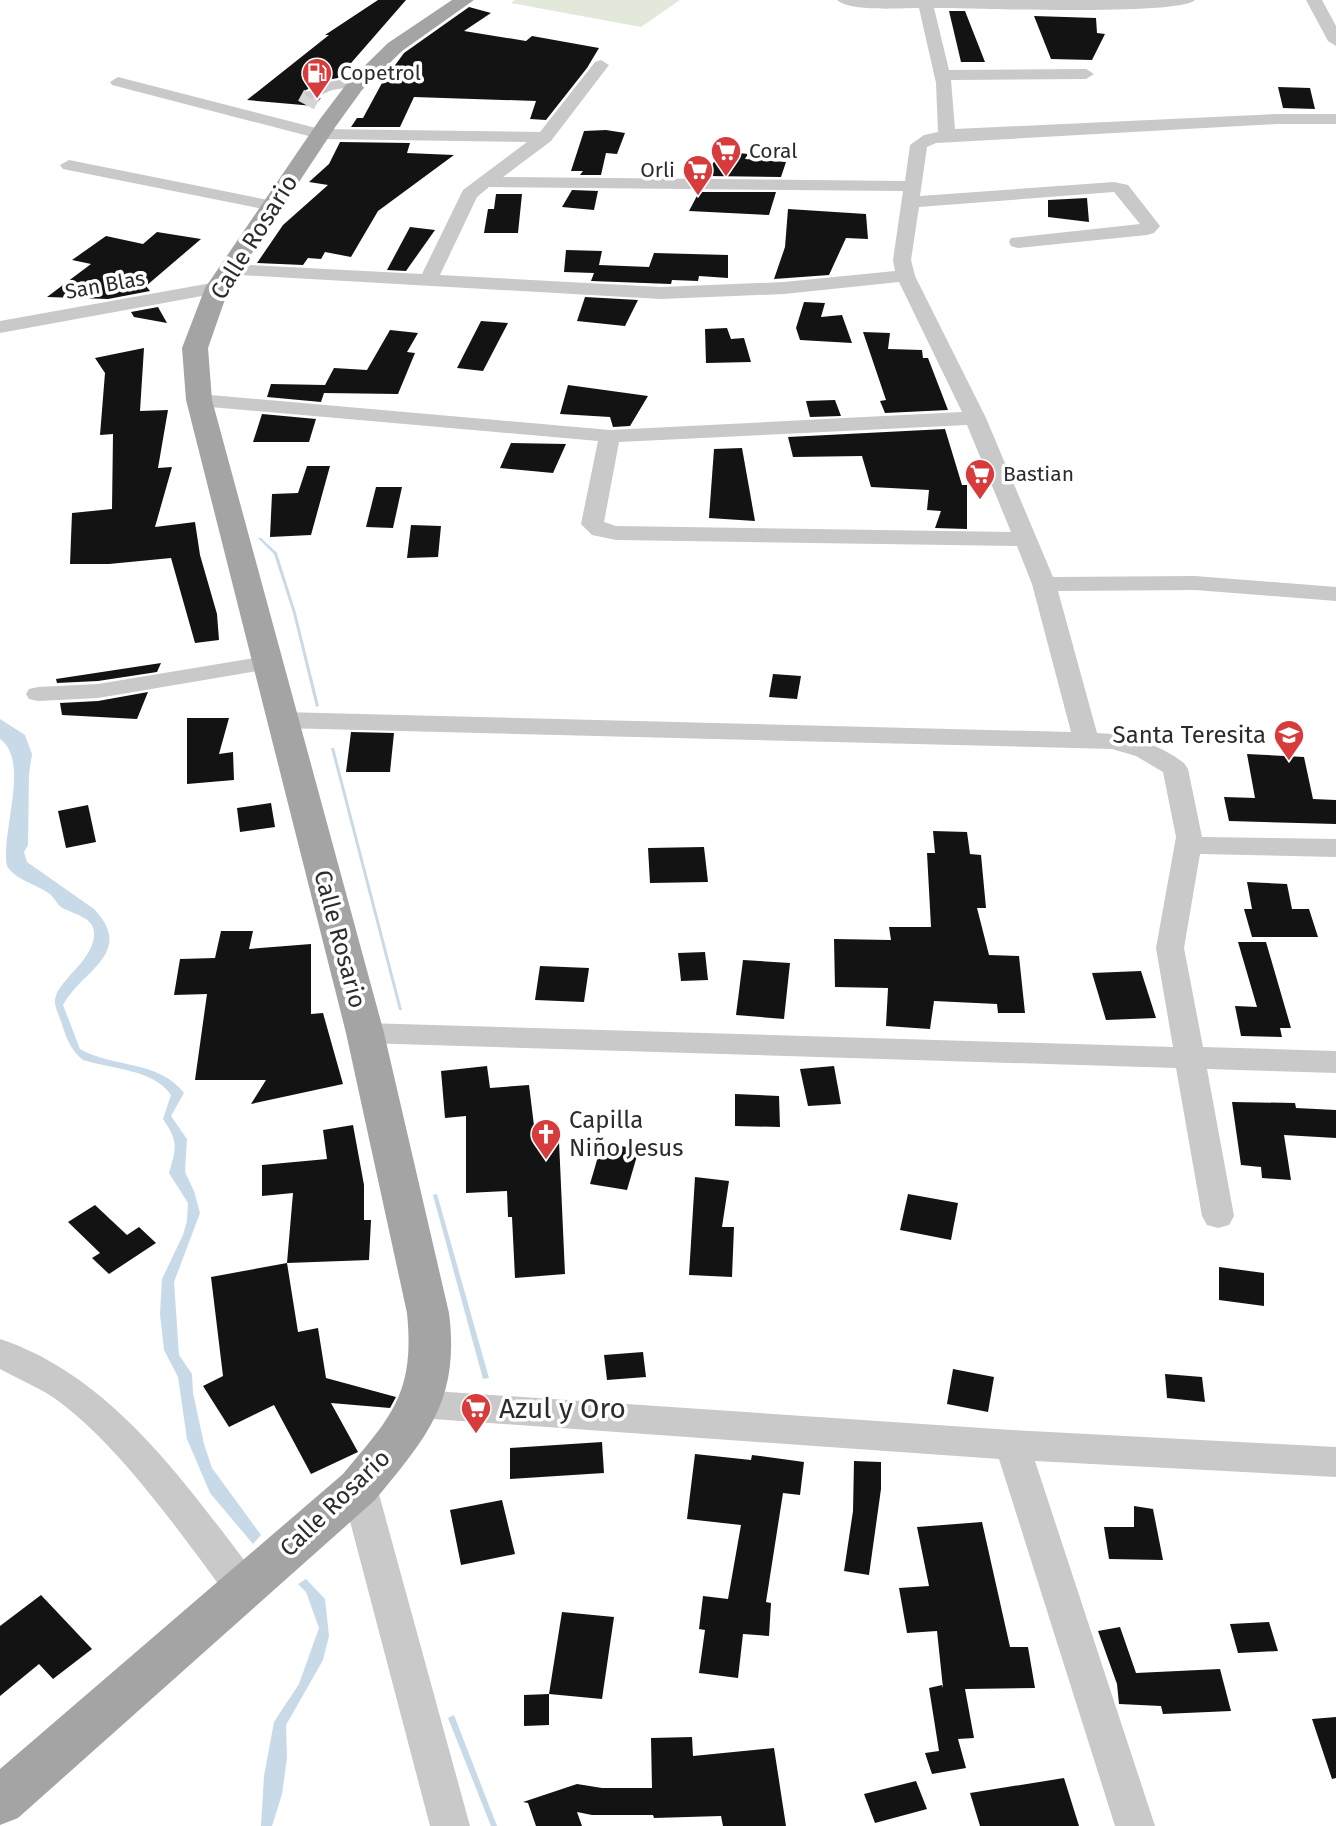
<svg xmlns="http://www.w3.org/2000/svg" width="1336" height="1826" font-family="'Fira Sans',sans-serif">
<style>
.green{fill:#e2e9db}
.water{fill:#c8d9e8}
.building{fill:#131313}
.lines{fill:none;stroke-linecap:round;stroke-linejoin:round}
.minor-tunnel{stroke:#d5d5d5;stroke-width:18;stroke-dasharray:18 9;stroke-linecap:butt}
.minor{fill:#c9c9c9;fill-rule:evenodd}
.major{fill:#a4a4a4;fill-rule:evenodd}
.labels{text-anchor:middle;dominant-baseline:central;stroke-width:7;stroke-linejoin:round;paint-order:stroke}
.far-poi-label{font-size:21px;fill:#2c2c2c;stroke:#fff;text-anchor:start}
.far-street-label{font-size:21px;fill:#2c2c2c;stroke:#fff}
.street-label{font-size:24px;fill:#2c2c2c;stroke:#fff}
.poi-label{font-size:24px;fill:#2c2c2c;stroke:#fff;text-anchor:end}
.near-poi-label{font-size:28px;fill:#2c2c2c;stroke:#fff;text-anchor:start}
</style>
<rect width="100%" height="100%" fill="#fff"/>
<path class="green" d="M515,0h165l-39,27 -130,-24z"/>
<g class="water">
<path d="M258,538h3l16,15 19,60 23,93 -3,1 -23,-94 -19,-59z"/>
<path d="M0,719l25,16 7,19 -3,20 -1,71 -4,7 3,10 67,47c42,44 -13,62 -31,96l17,44c33,19 79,11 104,44l-13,23 16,23 -2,33 9,19 6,22 -26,69 5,73 13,19 1,19 11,51 8,24 49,67 -8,9 -43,-51 -23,-54 -9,-62 -14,-27 -4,-36 2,-35 21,-44 4,-14 1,-18 -19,-30c7,-25 10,-31 -6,-54l8,-24c-17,-26 -61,-26 -88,-35 -12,-10 -17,-22 -21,-36 -2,-6 -6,-14 -7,-21 -2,-20 37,-40 39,-67 2,-19 -20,-21 -33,-29 -4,-3 -6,-8 -10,-12 -13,-11 -35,-14 -44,-29 -7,-32 24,-105 -7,-127z"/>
<path d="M331,748h3l68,262h-3z"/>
<path d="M437,1194l52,184 -6,1 -50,-184z"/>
<path d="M306,1579l19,20 4,37 -6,24 -37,65 1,33 -5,36 -10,32h-11l3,-50 10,-54 25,-38 20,-56 -13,-36 -8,-8z"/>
<path d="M454,1715l43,111h-6l-43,-108z"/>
</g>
<g class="building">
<path d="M378,0h28l-68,78 -17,3 -18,11v4l8,5 10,-3 -7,8 -67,-6 82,-65h-4z"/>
<path d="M469,7l22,6 -27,18 62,10 6,-5 67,12 -12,20 -41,52 -16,-1 6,-18 -122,-4 -14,30h-49l6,-9h6l19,-35 22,-30z"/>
<path d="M949,11h16l20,51h-24z"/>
<path d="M1034,16l62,2 1,15 8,1 -13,26 -41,-1z"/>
<path d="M1278,87l32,1 5,21 -32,-1z"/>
<path d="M606,130l19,3 -8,21 -11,-1 -5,22h-21l3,-4h-12l13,-40z"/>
<path d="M340,142l70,1 -3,10 47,2 -76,56 -27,46 -26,-5 -4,7 -13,-1 -5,7 -46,-2 26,-38 45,-40 -19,-3 20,-18z"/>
<path d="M719,151l29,3 -3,5 41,3 -5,15 -74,-1z"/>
<path d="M572,190l26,1 -4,19 -32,-3z"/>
<path d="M699,192h77l-7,23 -80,-4z"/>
<path d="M496,194h26l-4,39h-34l4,-24h6z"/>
<path d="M1087,198l2,24 -41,-5v-17z"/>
<path d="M788,209l78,5 2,25 -22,-1 -17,37 -55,4 11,-32z"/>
<path d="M410,227l25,3 -29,41 -19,-1z"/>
<path d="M157,232l44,7 -55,47 4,5 -42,8 -61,-2 44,-33 -19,-4 34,-24 37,8z"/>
<path d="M566,250l36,1 -3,14 50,2 5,-14 74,2v23l-29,-2 -1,5 -26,-1 -1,4 -80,-3 3,-8 -30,-1z"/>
<path d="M585,297l53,3 -13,26 -48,-5z"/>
<path d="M804,302l21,1 -4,14 21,-2 10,28 -52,-3 -4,-12z"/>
<path d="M158,307l9,16 -33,-6 -3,-5z"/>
<path d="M481,321l27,2 -25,48 -26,-3z"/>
<path d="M727,328l4,11 13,-1 7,24 -45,1 -1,-34z"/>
<path d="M390,330l28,3 -11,19 8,1 -17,41 -74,-1 -3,9 -54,-5 4,-13 54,1 9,-17 33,2z"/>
<path d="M863,332l27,1 -2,16 34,1 1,8h5l20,52 -63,3 -5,-12 6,-1z"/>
<path d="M144,348l-4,63 28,-1 -10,58 14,-1 -17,60 40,-5 5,33 17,59 2,26 -24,3 -24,-85 -62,6h-39l2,-51 40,-4 1,-75 -13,1 5,-62 -10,-15z"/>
<path d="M568,385l80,11 -18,30 -17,1 -3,-10 -50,-3z"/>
<path d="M835,400l6,16 -31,1 -4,-16z"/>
<path d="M262,414l54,5 -7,23h-56z"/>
<path d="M945,429l17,56h5v44l-32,-1 6,-17 -14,-1 2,-20 -58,-3 -9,-31 -69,1 -5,-20z"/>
<path d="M511,443l55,1 -13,29 -53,-5z"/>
<path d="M742,448l13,73 -46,-3 5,-69z"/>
<path d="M307,466h23l-19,69 -41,2 2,-43 26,-1z"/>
<path d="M376,487h26l-9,41 -27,-1z"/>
<path d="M411,525l30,1 -3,31 -31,1z"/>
<path d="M161,663l-4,9 -59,9 -41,2 -1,-4z"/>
<path d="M773,674l28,2 -4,23 -28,-2z"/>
<path d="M148,692l-11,27 -75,-4 -2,-12 38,-2z"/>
<path d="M187,718h42l-10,36 14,-2 1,28 -47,4z"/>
<path d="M351,732l43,1 -4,39h-44z"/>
<path d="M1247,754l57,3 9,42 23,1v24l-107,-3 -5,-24 31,1z"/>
<path d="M271,803l4,24 -35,5 -3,-24z"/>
<path d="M88,805l8,37 -30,6 -8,-37z"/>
<path d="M933,831l34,1 3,22 11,1 5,53h-9l12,47 30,1 6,57h-27l-1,-9 -63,-3 -4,28 -44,-3 2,-38 -53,-1 -1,-48 57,1 -2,-13h42l-4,-74h8z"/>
<path d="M704,847l4,35 -58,1 -2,-35z"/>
<path d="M1247,882l40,2 5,25h17l9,28h-66l-8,-28h8z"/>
<path d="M221,931h32l-4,18 62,-5v70l12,-1 20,71 -92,20 15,-24h-71l12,-86 -33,1 6,-36 35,-1z"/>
<path d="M1238,942h28l25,86h-11l2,9 -41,-1 -6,-30 22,1z"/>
<path d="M705,952l3,28 -27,1 -3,-28z"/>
<path d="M743,960l47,3 -6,56 -48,-4z"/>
<path d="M540,966l49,2 -5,34 -49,-2z"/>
<path d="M1141,971l15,47 -50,2 -14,-47z"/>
<path d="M487,1066l3,22 39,-3 7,57 23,-1 6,133 -50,4 -3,-61h-4l-1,-26 -41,2v-77l-21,2 -4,-47z"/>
<path d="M834,1066l7,38 -33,2 -8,-37z"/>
<path d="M735,1094l44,2 1,31 -45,-1z"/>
<path d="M1232,1102l63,1 1,5 40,2v28l-52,-3 7,45 -29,-2 -1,-11 -20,-2z"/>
<path d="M353,1125l11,60v35h7l-2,40 -82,3 6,-70 -31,3v-31l65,-6 -4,-29z"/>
<path d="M602,1143l37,6 -12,41 -37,-6z"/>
<path d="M695,1177l34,4 -7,46h12l-2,50 -43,-2z"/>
<path d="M908,1194l50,9 -7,37 -51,-10z"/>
<path d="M95,1205l32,30 12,-8 17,16 -47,31 -17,-16 8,-5 -32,-31z"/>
<path d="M287,1263l11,69 20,-4 8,50 70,19 -6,11 -59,-5 27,49 -47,22 -37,-69 -45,22 -26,-41 20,-10 -12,-99z"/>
<path d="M1219,1267l45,6v33l-45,-6z"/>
<path d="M643,1352l3,25 -39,3 -3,-25z"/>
<path d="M953,1369l41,8 -6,35 -41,-8z"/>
<path d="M1165,1374l37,3 3,25 -38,-4z"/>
<path d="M602,1442l2,31 -94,6v-31z"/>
<path d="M695,1454l56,6 1,-5 52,7 -4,33 -17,-2 -17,109 5,1 -2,33 -26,-2 -5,44 -39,-5 6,-43 -6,-1 4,-33 25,3 13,-74 -54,-6z"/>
<path d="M854,1461l27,1v27l-12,86 -25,-4 9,-60z"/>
<path d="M502,1500l13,54 -54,11 -11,-55z"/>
<path d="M1134,1506l19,3 10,51 -54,-1 -5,-32h30z"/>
<path d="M982,1522l28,125h18l7,41 -70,1 9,49 -16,1 8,29 -34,6 -7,-21 14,-2 -10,-63 13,-3 1,3 -6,-57 -30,2 -8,-45 30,-2 -12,-59z"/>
<path d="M41,1595l51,54 -39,30 -14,-15 -39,32v-70z"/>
<path d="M562,1612l52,5 -12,82 -53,-5z"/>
<path d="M1269,1622l9,29 -40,2 -8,-29z"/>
<path d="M1120,1627l16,46 84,-4 11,42 -68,3 -2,-8 -42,-2 -2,-20 -19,-53z"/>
<path d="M549,1694v31l-25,1v-31z"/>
<path d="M1336,1717v61l-4,1 -20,-60z"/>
<path d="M692,1737l1,19 81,-8 12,78h-63l-2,-10 -67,2 -1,-3h-61l-15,-3 5,14h-46l-8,-23 -5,-1 54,-18 25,4h50l-1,-50z"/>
<path d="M1064,1778l15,48h-99l-10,-33z"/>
<path d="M916,1781l11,28 -52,14 -11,-29z"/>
</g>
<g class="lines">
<path class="minor-tunnel" d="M306,105l6,-11"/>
<g class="minor">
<path d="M837,0h358c-16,16 -225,8 -261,8l15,62 137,-1 8,5 -8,5 -135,1 4,49 322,-15h59v10h-59l-341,19 -9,4 -7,49 194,-14 14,3 32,41 -6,7 -7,2 -129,13 -7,-2 -2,-4 2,-4 129,-14 -26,-32 -195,15 -8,53 4,16 71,142 67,159 142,-1 141,11v14l-141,-11 -137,1 39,142c32,1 62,11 87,30l4,6 14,68 134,2v18l-136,-3 -16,94 19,99 133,4v22l-129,-4 27,147 -5,9 -11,3 -11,-3 -5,-9 -26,-148 -811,-25 -10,-3 -5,-7 5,-7 10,-3 808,24 -17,-99 20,-111 -13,-65 -27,-16 -24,-7 -830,-21 -9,-3 -4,-5 4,-5 9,-3 789,20 -39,-148 -15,-38 -401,-6 -24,-5 -11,-11 17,-83 -399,-35 -7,-2 -3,-4 3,-4 7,-2 411,36 352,-18 -63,-130 -115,12 -123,5 -438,-25 -2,-4 9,-6 192,10 41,-84 64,-48 -207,-3 -208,-54 -2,-3 8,-5 202,52 220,3 55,-70 6,-2 8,5 -58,76 -48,36 402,4 5,-36 14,-10 14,-3 -2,-49 -17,-75c-19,0 -68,4 -82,-8zM489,187l414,4 -10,69 2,11 -111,11 -123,5 -221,-12 37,-78zM967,425l44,107 -395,-6 -12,-4 15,-80z"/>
<path d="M1306,0h16l14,26v20l-8,-5z"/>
<path d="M358,77l8,5 -2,3 -32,5 -20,9 -8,-5 18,-11z"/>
<path d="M69,160l204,41 9,5 -9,5 -210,-42 -3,-4z"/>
<path d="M217,282l10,6 -3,4 -224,41v-12z"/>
<path d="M267,656l9,2 3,5 -3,5 -178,30 -60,3 -9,-2 -3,-5 3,-5 9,-2 60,-3z"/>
<path d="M0,1339c114,38 187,147 257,238l6,12 -6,12 -13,4 -13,-4c-48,-64 -107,-150 -170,-198 -18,-14 -41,-23 -61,-34z"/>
<path d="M419,1390l593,40 324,17v30l-301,-16 120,365h-40l-116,-367 -580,-41 -12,-4 -5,-10 5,-10z"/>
<path d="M359,1472l13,4 5,11 93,339h-40l-89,-339 5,-11z"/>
</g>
<path class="major" d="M452,0h22l-72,51 -40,39 -26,36 -107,162 -21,60 4,52 172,633 65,280c11,87 -22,124 -74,187l-357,318 -18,7v-56l343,-295c49,-58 72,-81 64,-161l-61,-280 -160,-633 -4,-52 23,-60 115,-169 28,-37 40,-39z"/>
</g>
<defs>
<g id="fuel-pin" transform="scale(1.575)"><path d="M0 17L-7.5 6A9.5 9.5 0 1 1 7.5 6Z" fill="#d73b3c" stroke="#fff"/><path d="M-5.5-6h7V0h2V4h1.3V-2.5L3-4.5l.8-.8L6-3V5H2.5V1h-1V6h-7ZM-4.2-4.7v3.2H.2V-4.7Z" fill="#fff"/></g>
<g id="supermarket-pin" transform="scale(1.575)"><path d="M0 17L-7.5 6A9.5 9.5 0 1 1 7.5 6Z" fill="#d73b3c" stroke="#fff"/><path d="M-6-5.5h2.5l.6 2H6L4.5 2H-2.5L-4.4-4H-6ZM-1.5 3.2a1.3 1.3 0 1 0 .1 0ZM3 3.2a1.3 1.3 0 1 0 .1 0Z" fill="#fff"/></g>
<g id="school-pin" transform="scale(1.575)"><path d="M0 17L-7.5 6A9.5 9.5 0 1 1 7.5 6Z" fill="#d73b3c" stroke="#fff"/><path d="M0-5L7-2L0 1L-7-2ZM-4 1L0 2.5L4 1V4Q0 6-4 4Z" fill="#fff"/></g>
<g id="church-pin" transform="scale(1.575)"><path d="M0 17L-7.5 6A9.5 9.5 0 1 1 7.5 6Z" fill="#d73b3c" stroke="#fff"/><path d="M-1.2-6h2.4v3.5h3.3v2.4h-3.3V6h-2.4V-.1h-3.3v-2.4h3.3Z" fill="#fff"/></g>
</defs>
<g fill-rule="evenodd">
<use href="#fuel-pin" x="317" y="73"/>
<use href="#supermarket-pin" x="726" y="151"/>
<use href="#supermarket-pin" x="698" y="170"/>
<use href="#supermarket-pin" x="980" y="474"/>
<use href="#school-pin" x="1289" y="735"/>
<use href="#church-pin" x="546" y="1134"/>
<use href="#supermarket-pin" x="476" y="1408"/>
</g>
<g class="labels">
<g class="far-poi-label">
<text x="340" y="73">Copetrol</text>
<text x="749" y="151">Coral</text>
<text x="675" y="170" text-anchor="end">Orli</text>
<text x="1003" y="474">Bastian</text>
</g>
<g class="far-street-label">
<text transform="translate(105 285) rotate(-10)">San Blas</text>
</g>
<g class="street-label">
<text transform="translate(254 237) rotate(-58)">Calle Rosario</text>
<text transform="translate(340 939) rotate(75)">Calle Rosario</text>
<text transform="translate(335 1503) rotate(-44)">Calle Rosario</text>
</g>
<g class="poi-label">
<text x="1266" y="735">Santa Teresita</text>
<text x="569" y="1120" text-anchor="start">Capilla<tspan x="569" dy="28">Niño Jesus</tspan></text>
</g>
<g class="near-poi-label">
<text x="499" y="1408">Azul y Oro</text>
</g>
</g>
</svg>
